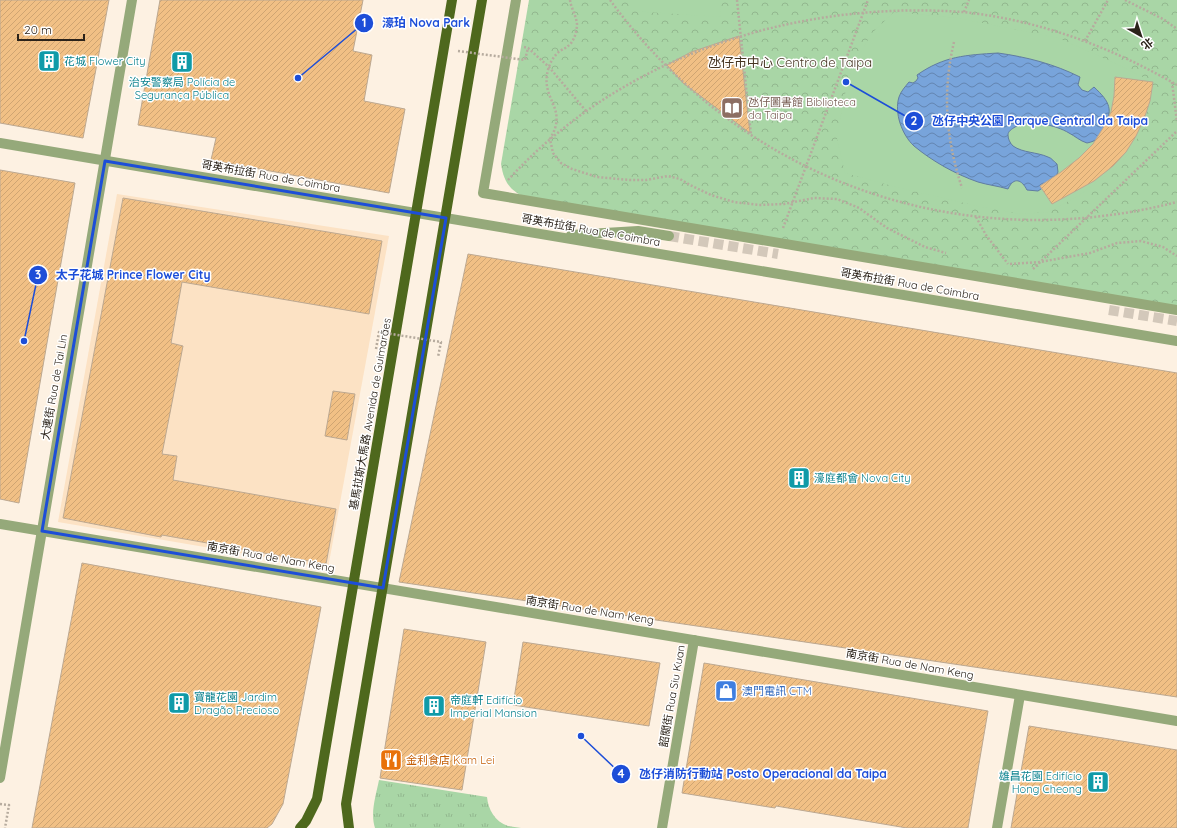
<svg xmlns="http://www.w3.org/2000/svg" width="1177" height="828" font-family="Quicksand,'Noto Sans SC',sans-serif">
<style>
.built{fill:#fce2c4}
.grass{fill:url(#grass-tufts)}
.park{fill:url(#park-crowns)}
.pitch{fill:#a9d6a6}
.water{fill:url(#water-waves);stroke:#617da1}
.building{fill:url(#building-hatch);stroke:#bca891}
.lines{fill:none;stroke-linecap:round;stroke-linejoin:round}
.minor-tunnel{stroke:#d3c8ba;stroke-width:10;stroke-dasharray:10 5;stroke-linecap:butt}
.path{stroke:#b6ab9e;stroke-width:2.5;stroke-dasharray:2 2;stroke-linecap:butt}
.minor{stroke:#95a97a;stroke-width:10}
.major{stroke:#4e681d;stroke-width:10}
.path-bridge{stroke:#b6ab9e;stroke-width:2.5;stroke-dasharray:2 2;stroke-linecap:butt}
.marked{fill:none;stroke:#1d4ed8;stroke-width:3;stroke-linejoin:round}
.labels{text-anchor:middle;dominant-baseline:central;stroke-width:3;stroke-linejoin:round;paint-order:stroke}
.culture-label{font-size:11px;fill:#0d838f;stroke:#fff;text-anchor:start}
.education-label{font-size:11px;fill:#785e54;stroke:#fff;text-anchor:start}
.street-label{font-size:11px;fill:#2b231a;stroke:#fff}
.shop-label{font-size:11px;fill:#366cbe;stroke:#fff;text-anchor:start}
.food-label{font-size:11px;fill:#c56008;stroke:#fff;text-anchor:start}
.quarter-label{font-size:13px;fill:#463522;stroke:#fff}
.leader{fill:none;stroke:#1d4ed8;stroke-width:1.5}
.callout-dot{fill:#1d4ed8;stroke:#fff;stroke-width:1.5}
.mark-label{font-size:12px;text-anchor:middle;font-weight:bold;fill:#fff}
.callout-label{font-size:12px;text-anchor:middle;font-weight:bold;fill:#1d4ed8;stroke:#fff;stroke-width:3;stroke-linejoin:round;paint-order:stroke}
</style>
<defs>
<pattern id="grass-tufts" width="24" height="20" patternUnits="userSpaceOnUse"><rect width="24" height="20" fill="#a9d6a6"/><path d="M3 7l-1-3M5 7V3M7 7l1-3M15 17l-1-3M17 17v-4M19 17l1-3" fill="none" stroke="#92b78e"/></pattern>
<pattern id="park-crowns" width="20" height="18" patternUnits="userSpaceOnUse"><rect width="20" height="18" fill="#a9d6a6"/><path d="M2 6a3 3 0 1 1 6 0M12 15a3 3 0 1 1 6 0" fill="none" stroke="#92b78e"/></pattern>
<pattern id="water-waves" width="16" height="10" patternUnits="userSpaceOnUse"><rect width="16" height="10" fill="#78a4db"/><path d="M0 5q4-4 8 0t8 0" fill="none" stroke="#6385b1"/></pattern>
<pattern id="building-hatch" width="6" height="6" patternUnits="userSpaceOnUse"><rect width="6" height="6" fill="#f1c085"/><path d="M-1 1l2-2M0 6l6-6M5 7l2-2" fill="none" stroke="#cfa572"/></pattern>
</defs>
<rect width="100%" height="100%" fill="#fdf1e2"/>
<path class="built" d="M117,194l272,42 -61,332 -270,-46z"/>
<path class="grass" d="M379,780l108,17c1,12 8,25 21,29 4,1 9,1 13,2h-146c-5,-15 1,-33 4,-48z"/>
<path class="park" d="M529,0h648v307l-651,-109c-16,-8 -22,-15 -25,-34z"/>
<g class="pitch">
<path d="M632,0h89l-1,17 -88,-6z"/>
<path d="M894,12l63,6 101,20 48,21 45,22 -1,20 -7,27 -10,19 -14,19 -41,30 -30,16 -27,2 -44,-8 -81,-19 -51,-14 -8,-34 6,-37 9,-35 20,-34z"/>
</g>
<path class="water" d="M998,53c29,4 56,11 82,24l-2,8 4,5 6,2 6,-5c16,15 20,23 9,42 -5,9 -6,12 -16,14 -7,-2 -12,-7 -18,-10 -13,-8 -40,-14 -54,-6 -3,2 -7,4 -7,8 0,4 2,8 5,11 10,7 24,6 35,11 4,1 6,5 9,7l1,8 -3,6 -11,9 -6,4 -11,-1c-5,-10 -13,-14 -19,-1 -10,-3 -20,-4 -30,-7 -23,-8 -46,-21 -64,-36 -12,-11 -20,-33 -15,-49 2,-6 6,-10 10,-15l4,1 3,-2 2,-3 -1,-3c27,-19 49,-20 81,-22z"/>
<g class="building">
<path d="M0,0h109l-26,138 -83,-15z"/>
<path d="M160,0h203l-10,51 19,4 -8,46 41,8 -16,84 -178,-33 5,-22 -78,-13z"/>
<path d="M739,36l11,97 -67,-50 -16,-18 24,-13z"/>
<path d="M1115,77l38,5 -3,19 -6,18 -8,17 -10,16 -13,14 -19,15 -42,23 -12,-18 21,-14 18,-14 14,-14 10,-16 8,-16 3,-16z"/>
<path d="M0,170l75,13 -56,320 -19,-4z"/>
<path d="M123,198l259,43 -13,73 -187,-32 -11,61 12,3 -21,108 15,2 -4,24 163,29 -10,55 -164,-29 -1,2 -98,-19z"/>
<path d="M468,254l709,119v324l-778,-115z"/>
<path d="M333,391l22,3 -8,46 -22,-4z"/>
<path d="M82,563l239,44 -38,197 -11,20 -5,4h-235z"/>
<path d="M404,629l82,13 -24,148 -82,-12z"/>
<path d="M523,642l137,21 -11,63 -136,-21z"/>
<path d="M704,663l284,48 -20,117h-61l-131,-22 -1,2 -93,-15z"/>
<path d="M1029,726l148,24v78h-166z"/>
</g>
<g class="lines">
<g class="minor-tunnel">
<path d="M669,236l109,18"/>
<path d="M1109,310l68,11"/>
</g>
<g class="path">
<path d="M570,0c1,8 6,15 7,24 0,7 -3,18 -9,22 -2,2 -5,3 -8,5 -7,5 -12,15 -13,24 -4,26 21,34 3,64l3,14 8,10 11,6 25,8 33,3h16l22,-4 12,3 10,6 21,10 23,7 25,3 25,-1 30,-6 23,1 22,9 28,20 38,19 21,6"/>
<path d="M610,0c132,181 350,258 567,202"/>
<path d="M737,0l14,135"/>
<path d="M1125,0l38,19 14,10"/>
<path d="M964,12l5,-12"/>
<path d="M1085,41l23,-41"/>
<path d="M954,42c-12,51 -8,97 8,146"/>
<path d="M524,47l4,1 21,19 37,44"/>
<path d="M1172,82l5,40"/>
<path d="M508,180c114,-125 288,-180 455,-168 76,8 148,35 214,73"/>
<path d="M976,217l10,18 22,29"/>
<path d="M783,228l85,-228"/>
<path d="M1010,264l30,-2 50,-9 27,-10 24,-2 22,6 14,9"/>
<path d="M1033,269l144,-138"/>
<path d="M0,804l9,1 -4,23"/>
</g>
<g class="minor">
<path d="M516,0l-33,193 694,117"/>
<path d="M0,143l1177,198"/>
<path d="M571,235l67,-4 31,5"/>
<path d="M0,524l1177,197"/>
<path d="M0,778l132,-778"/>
<path d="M662,828l32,-188"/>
<path d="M997,828l23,-133"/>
</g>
<g class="major">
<path d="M300,828l6,-7 11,-22 135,-799"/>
<path d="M349,828l-3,-24 136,-804"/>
</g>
<g class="path-bridge">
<path d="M458,51l67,9 3,-12"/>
<path d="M376,349l3,-17 62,10 -3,15"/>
</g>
</g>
<path class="marked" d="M105,161l341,57 -63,370 -341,-57z"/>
<defs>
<g id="building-square" transform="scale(1.15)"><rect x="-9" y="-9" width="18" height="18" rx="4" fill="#0f9aa8" stroke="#fff"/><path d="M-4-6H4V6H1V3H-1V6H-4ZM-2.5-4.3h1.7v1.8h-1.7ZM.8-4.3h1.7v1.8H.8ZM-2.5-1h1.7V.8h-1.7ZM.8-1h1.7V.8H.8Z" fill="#fff"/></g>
<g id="library-square" transform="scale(1.15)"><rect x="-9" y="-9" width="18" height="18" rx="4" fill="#8d6e63" stroke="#fff"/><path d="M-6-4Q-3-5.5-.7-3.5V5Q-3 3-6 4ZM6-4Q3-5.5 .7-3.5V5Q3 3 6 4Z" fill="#fff"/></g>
<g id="shop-square" transform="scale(1.15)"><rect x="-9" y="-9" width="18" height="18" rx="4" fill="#3f7fe0" stroke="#fff"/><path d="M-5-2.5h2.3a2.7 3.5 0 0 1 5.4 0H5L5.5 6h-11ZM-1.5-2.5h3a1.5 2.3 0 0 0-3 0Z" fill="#fff"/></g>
<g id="restaurant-square" transform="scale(1.15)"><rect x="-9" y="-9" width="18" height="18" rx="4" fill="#e8710a" stroke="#fff"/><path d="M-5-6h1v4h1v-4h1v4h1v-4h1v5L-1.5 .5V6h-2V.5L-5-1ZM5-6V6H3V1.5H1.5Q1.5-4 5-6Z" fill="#fff"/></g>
</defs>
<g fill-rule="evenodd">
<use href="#building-square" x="49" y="61"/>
<use href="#building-square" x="182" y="62"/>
<use href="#library-square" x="732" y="108"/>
<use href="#building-square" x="799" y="478"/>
<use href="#shop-square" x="726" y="691"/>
<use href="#building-square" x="179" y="703"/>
<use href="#building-square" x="434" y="706"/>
<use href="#restaurant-square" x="391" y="760"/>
<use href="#building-square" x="1098" y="782"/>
</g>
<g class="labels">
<g class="culture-label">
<text x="64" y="61">花城 Flower City</text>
<text x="182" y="82" text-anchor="middle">治安警察局 Polícia de<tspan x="182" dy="13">Segurança Pública</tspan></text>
<text x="814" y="478">濠庭都會 Nova City</text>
<text x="194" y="697">寶龍花園 Jardim<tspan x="194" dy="13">Dragão Precioso</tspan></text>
<text x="450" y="700">帝庭軒 Edifício<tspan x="450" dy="13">Imperial Mansion</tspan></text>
<text x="1082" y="776" text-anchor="end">雄昌花園 Edifício<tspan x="1082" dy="13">Hong Cheong</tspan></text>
</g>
<g class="education-label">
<text x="748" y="102">氹仔圖書館 Biblioteca<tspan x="748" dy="13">da Taipa</tspan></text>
</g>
<g class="street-label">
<text transform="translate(271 176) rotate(10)">哥英布拉街 Rua de Coimbra</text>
<text transform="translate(591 230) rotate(10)">哥英布拉街 Rua de Coimbra</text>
<text transform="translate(910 284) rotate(10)">哥英布拉街 Rua de Coimbra</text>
<text transform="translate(54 387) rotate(-80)">大連街 Rua de Tai Lin</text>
<text transform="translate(370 414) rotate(-80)">基馬拉斯大馬路 Avenida de Guimarães</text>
<text transform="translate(271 557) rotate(10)">南京街 Rua de Nam Keng</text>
<text transform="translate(590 610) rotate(9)">南京街 Rua de Nam Keng</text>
<text transform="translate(910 664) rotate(10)">南京街 Rua de Nam Keng</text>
<text transform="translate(672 696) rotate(-80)">韶關街 Rua Siu Kuan</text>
</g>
<g class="shop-label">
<text x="742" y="691">澳門電訊 CTM</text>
</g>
<g class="food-label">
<text x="406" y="760">金利食店 Kam Lei</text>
</g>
<g class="quarter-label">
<text x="790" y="62">氹仔市中心 Centro de Taipa</text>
</g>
</g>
<path class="leader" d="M298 78L364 23M846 82L914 121M24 341L38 275M581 736L621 774"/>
<g class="callout-dot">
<circle cx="298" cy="78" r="4"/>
<circle cx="846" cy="82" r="4"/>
<circle cx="24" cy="341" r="4"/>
<circle cx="581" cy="736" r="4"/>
<circle cx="364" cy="23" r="10"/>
<circle cx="914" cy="121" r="10"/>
<circle cx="38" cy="275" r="10"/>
<circle cx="621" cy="774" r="10"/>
</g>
<g class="mark-label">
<text x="364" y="27">1</text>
<text x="914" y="125">2</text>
<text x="38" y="279">3</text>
<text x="621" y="778">4</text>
</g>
<g class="callout-label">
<text x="426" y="27">濠珀 Nova Park</text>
<text x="1040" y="125">氹仔中央公園 Parque Central da Taipa</text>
<text x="133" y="279">太子花城 Prince Flower City</text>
<text x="763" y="778">氹仔消防行動站 Posto Operacional da Taipa</text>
</g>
<g transform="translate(1141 36) rotate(141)" stroke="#ffffff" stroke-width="3" paint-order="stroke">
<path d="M0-3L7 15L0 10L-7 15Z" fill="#2b231a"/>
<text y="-6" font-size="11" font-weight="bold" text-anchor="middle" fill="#2b231a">北</text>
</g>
<path d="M18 34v6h66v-6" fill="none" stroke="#2b231a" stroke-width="2"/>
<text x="24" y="34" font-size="12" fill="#2b231a" stroke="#ffffff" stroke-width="3" paint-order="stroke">20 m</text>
</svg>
